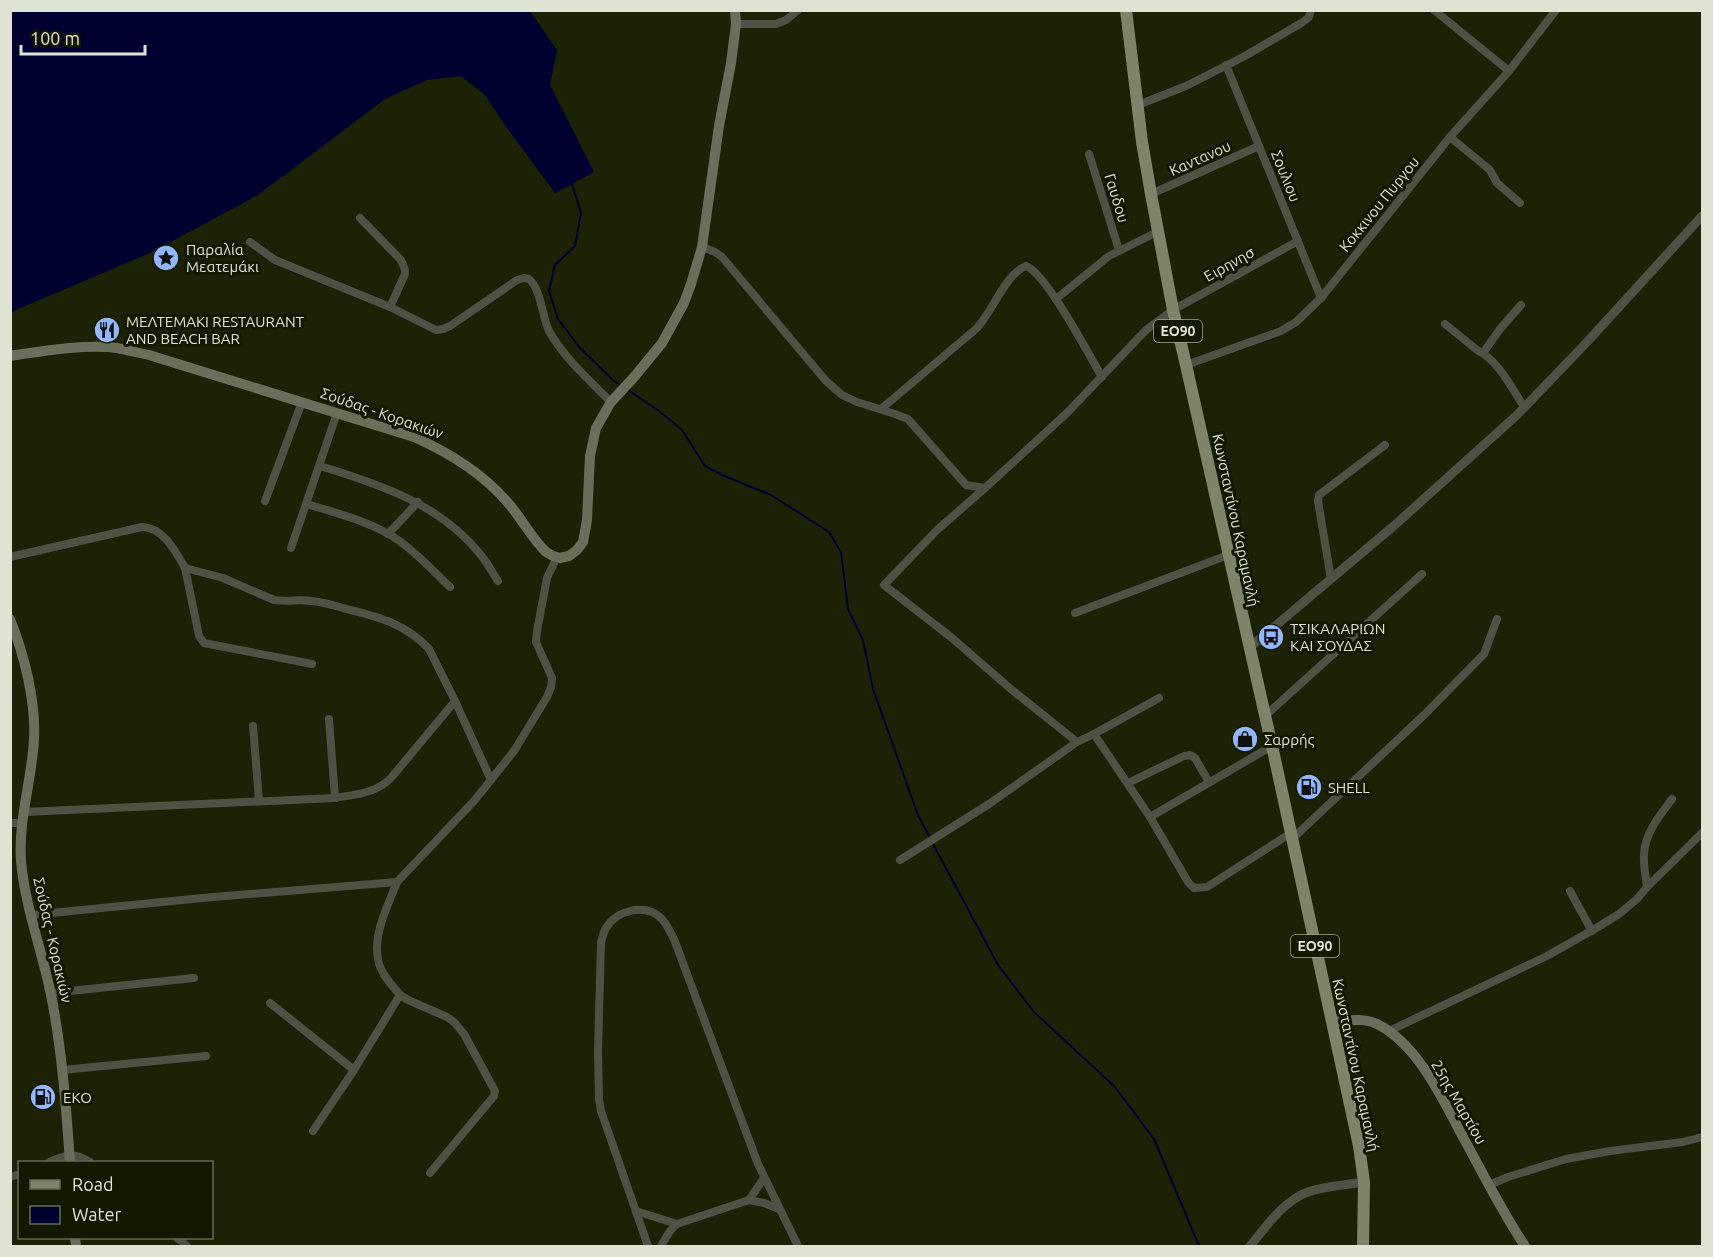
<svg xmlns="http://www.w3.org/2000/svg" width="1713" height="1257" font-family="Ubuntu,sans-serif">
<style>
.water{fill:#000030}
.lines{fill:none;stroke-linecap:round;stroke-linejoin:round}
.stream{stroke:#000030;stroke-width:2}
.minor{stroke:#4f5145;stroke-width:8}
.tertiary{stroke:#4f5145;stroke-width:9}
.secondary{stroke:#6a6e5a;stroke-width:10}
.primary{stroke:#7e846a;stroke-width:12}
.labels{text-anchor:middle;dominant-baseline:central;stroke-width:6;stroke-linejoin:round;paint-order:stroke}
.shield{fill:#141800;stroke:#a2a693;stroke-width:1.5}
.shield-label{font-size:14px;font-weight:bold;fill:#dfe3d2}
.street-label{font-size:15px;fill:#dfe3d2;stroke:#141800}
.poi-label{font-size:15px;fill:#dfe3d2;stroke:#141800;text-anchor:start}
</style>
<rect width="100%" height="100%" fill="#1d2106"/>
<path class="water" d="M11,10l519,1 27,39 -7,35 44,87 -39,21 -48,-65 -22,-33 -24,-19 -34,4 -42,19 -127,96 -108,58 -139,59z"/>
<g class="lines">
<g class="stream">
<path d="M572,184l9,29 -6,33 -20,19 -6,26 9,28 22,29 33,32 8,6"/>
<path d="M628,390l31,21 23,19 23,36 17,9 49,20 58,37 12,20 7,57 15,31 10,49 45,126 12,23"/>
<path d="M933,844l65,121 36,47 81,75 39,52 45,107"/>
</g>
<g class="minor">
<path d="M1434,10l75,61"/>
<path d="M736,24h40l10,-4 12,-10"/>
<path d="M1226,65l95,233"/>
<path d="M1138,105l48,-19 59,-30 58,-34 6,-5 2,-7"/>
<path d="M1450,137l40,33 7,13 23,20"/>
<path d="M1089,154l30,96"/>
<path d="M1151,194l108,-48"/>
<path d="M360,218l41,42 4,10v4l-15,33"/>
<path d="M250,242l25,18 115,47 46,23 7,-1 7,-3 67,-46 7,-2 5,1c12,10 13,37 20,52 15,27 41,50 62,71"/>
<path d="M702,247l13,5 7,5 104,124 16,14 15,7 35,11 16,6 58,66 19,3 82,-75 79,-83 27,-20 125,-69"/>
<path d="M1056,299l53,-43 50,-25"/>
<path d="M1445,324l32,26c22,11 34,37 47,57"/>
<path d="M1483,353l17,-24 21,-24"/>
<path d="M1186,365l95,-34 15,-9 25,-24 129,-161 59,-66 47,-61"/>
<path d="M881,409l95,-80c16,-16 29,-55 50,-63 20,7 63,89 76,111"/>
<path d="M320,466c59,18 120,38 160,88 7,8 12,18 18,27"/>
<path d="M985,488l-48,42 -53,55 68,53 60,52 65,52 17,-8 56,83 38,65 6,6 13,-1 84,-54"/>
<path d="M265,501l37,-99"/>
<path d="M307,504c29,9 66,18 91,36 19,13 35,31 52,47"/>
<path d="M388,534l30,-32"/>
<path d="M291,548l46,-135"/>
<path d="M10,557l132,-30c21,0 34,25 43,41l38,10 51,22c13,2 25,-1 37,1 11,1 22,4 32,7 33,8 62,15 86,41l26,52 36,79"/>
<path d="M185,568l14,68 5,7 108,21"/>
<path d="M1331,579l-13,-78 1,-6 66,-50"/>
<path d="M1075,613l153,-58"/>
<path d="M1265,716l157,-142"/>
<path d="M329,719l6,79"/>
<path d="M253,726l6,75"/>
<path d="M1094,734l65,-36"/>
<path d="M1128,783l56,-27 6,-1 5,3 14,24"/>
<path d="M24,812l311,-14c21,-4 40,-4 56,-20l64,-77"/>
<path d="M1150,817l122,-71"/>
<path d="M10,823h13"/>
<path d="M1292,839l132,-124 60,-61 13,-35"/>
<path d="M900,860l89,-56 88,-62"/>
<path d="M1647,887c-1,-10 -4,-22 -3,-33 1,-21 16,-39 28,-55"/>
<path d="M1570,891l22,40"/>
<path d="M31,915l182,-18 184,-15 77,-81 40,-50 33,-54 4,-10 1,-9 -16,-36 1,-11 10,-53 10,-21"/>
<path d="M51,993l143,-15"/>
<path d="M400,995l8,5 39,17 7,5 10,12 31,57 -1,5 -64,77"/>
<path d="M270,1003l84,67"/>
<path d="M1389,1031l158,-75 51,-29 21,-13 18,-15 10,-12 55,-54"/>
<path d="M62,1070l144,-14"/>
<path d="M313,1131l41,-61 46,-75c-9,-11 -20,-22 -22,-36 -5,-25 10,-54 19,-77"/>
<path d="M49,1162c18,-7 23,-11 41,0"/>
<path d="M10,1177l10,-3"/>
<path d="M1489,1185l19,-8 58,-18 44,-8 73,-9 19,-5"/>
<path d="M749,1200l15,-22"/>
<path d="M636,1211l41,13"/>
<path d="M177,1238l10,8"/>
<path d="M648,1246l-47,-135 -2,-12 -1,-47 3,-110c2,-4 2,-10 5,-14 11,-18 39,-25 55,-10 6,6 9,14 13,21l84,225 40,82"/>
<path d="M661,1246l9,-15 7,-7 72,-24 15,3 15,6"/>
</g>
<g class="tertiary">
<path d="M1249,648l147,-124 121,-109 71,-74 114,-125"/>
<path d="M1250,1246c16,-19 33,-45 58,-54 17,-6 37,-7 56,-10"/>
</g>
<g class="secondary">
<path d="M10,356c33,-5 75,-12 107,-8 11,2 22,5 32,7l265,82c36,16 69,36 95,67 13,15 23,35 37,48l7,4 7,2 9,-2 8,-6 6,-8 4,-22 3,-64 6,-28 15,-26 24,-26 27,-33 22,-40 7,-19 11,-37 17,-121 12,-63 5,-39 -1,-14"/>
<path d="M10,619c14,35 26,82 24,120 -2,41 -16,81 -13,122 4,46 21,89 30,134 11,55 15,111 19,167"/>
<path d="M1332,1022c15,-1 31,-5 45,2 41,20 66,76 87,115 20,36 38,73 61,107"/>
<path d="M75,1238l1,8"/>
</g>
<path class="primary" d="M1126,10l16,132 9,52 22,116 13,55 88,390 85,391 5,36 -1,64"/>
</g>
<defs>
<g id="sight-disc" transform="scale(1.35)"><circle r="9.5" fill="#92b7fd" stroke="#141800"/><path d="M0-6L1.8-2.2L6-1.7L2.9 1.2L3.7 5.4L0 3.3L-3.7 5.4L-2.9 1.2L-6-1.7L-1.8-2.2Z" fill="#111"/></g>
<g id="restaurant-disc" transform="scale(1.35)"><circle r="9.5" fill="#92b7fd" stroke="#141800"/><path d="M-5-6h1v4h1v-4h1v4h1v-4h1v5L-1.5 .5V6h-2V.5L-5-1ZM5-6V6H3V1.5H1.5Q1.5-4 5-6Z" fill="#111"/></g>
<g id="bus-disc" transform="scale(1.35)"><circle r="9.5" fill="#92b7fd" stroke="#141800"/><path d="M-5-6H5V4H4V6H2V4H-2V6H-4V4H-5ZM-3.5-4V0h7V-4ZM-3.5 1.2v1.5H-2V1.2ZM2 1.2v1.5H3.5V1.2Z" fill="#111"/></g>
<g id="shop-disc" transform="scale(1.35)"><circle r="9.5" fill="#92b7fd" stroke="#141800"/><path d="M-5-2.5h2.3a2.7 3.5 0 0 1 5.4 0H5L5.5 6h-11ZM-1.5-2.5h3a1.5 2.3 0 0 0-3 0Z" fill="#111"/></g>
<g id="fuel-disc" transform="scale(1.35)"><circle r="9.5" fill="#92b7fd" stroke="#141800"/><path d="M-5.5-6h7V0h2V4h1.3V-2.5L3-4.5l.8-.8L6-3V5H2.5V1h-1V6h-7ZM-4.2-4.7v3.2H.2V-4.7Z" fill="#111"/></g>
</defs>
<g fill-rule="evenodd">
<use href="#sight-disc" x="166" y="258"/>
<use href="#restaurant-disc" x="107" y="330"/>
<use href="#bus-disc" x="1271" y="637"/>
<use href="#shop-disc" x="1245" y="739"/>
<use href="#fuel-disc" x="1309" y="787"/>
<use href="#fuel-disc" x="43" y="1097"/>
</g>
<g class="labels">
<g class="shield">
<rect x="1154" y="320" width="48" height="22" rx="4.5"/>
<rect x="1291" y="935" width="48" height="22" rx="4.5"/>
</g>
<g class="shield-label">
<text x="1178" y="331">ΕΟ90</text>
<text x="1315" y="946">ΕΟ90</text>
</g>
<g class="street-label">
<text transform="translate(1200 158) rotate(-24)">Καντανου</text>
<text transform="translate(1286 176) rotate(68)">Σουλιου</text>
<text transform="translate(1117 198) rotate(73)">Γαυδου</text>
<text transform="translate(1379 204) rotate(-51)">Κοκκινου Πυργου</text>
<text transform="translate(1229 264) rotate(-29)">Ειρηνησ</text>
<text transform="translate(382 413) rotate(19)">Σούδας - Κορακιών</text>
<text transform="translate(1236 520) rotate(78)">Κωνσταντίνου Καραμανλή</text>
<text transform="translate(53 940) rotate(77)">Σούδας - Κορακιών</text>
<text transform="translate(1356 1065) rotate(78)">Κωνσταντίνου Καραμανλή</text>
<text transform="translate(1459 1102) rotate(60)">25ης Μαρτίου</text>
</g>
<g class="poi-label">
<text x="186" y="249">Παραλία<tspan x="186" dy="17">Μεατεμάκι</tspan></text>
<text x="126" y="321">ΜΕΛΤΕΜΑΚΙ RESTAURANT<tspan x="126" dy="17">AND BEACH BAR</tspan></text>
<text x="1290" y="628">ΤΣΙΚΑΛΑΡΙΩΝ<tspan x="1290" dy="17">ΚΑΙ ΣΟΥΔΑΣ</tspan></text>
<text x="1264" y="739">Σαρρής</text>
<text x="1328" y="787">SHELL</text>
<text x="63" y="1097">EKO</text>
</g>
</g>
<rect width="1713" height="1257" fill="none" stroke="#dfe3d2" stroke-width="24"/>
<rect x="18" y="1161" width="195" height="78" fill="#141800" stroke="#656954" stroke-width="1.5"/>
<rect x="30" y="1180" width="30" height="9" fill="#7e846a" stroke="#656954" stroke-width="1.5"/>
<text x="72" y="1191" font-size="18" fill="#dfe3d2">Road</text>
<rect x="30" y="1206" width="30" height="18" fill="#000030" stroke="#656954" stroke-width="1.5"/>
<text x="72" y="1221" font-size="18" fill="#dfe3d2">Water</text>
<path d="M21 45v9h124v-9" fill="none" stroke="#dfe3d2" stroke-width="3"/>
<text x="30" y="45" font-size="18" fill="#dfe3d2" stroke="#141800" stroke-width="4.5" paint-order="stroke">100 m</text>
</svg>
